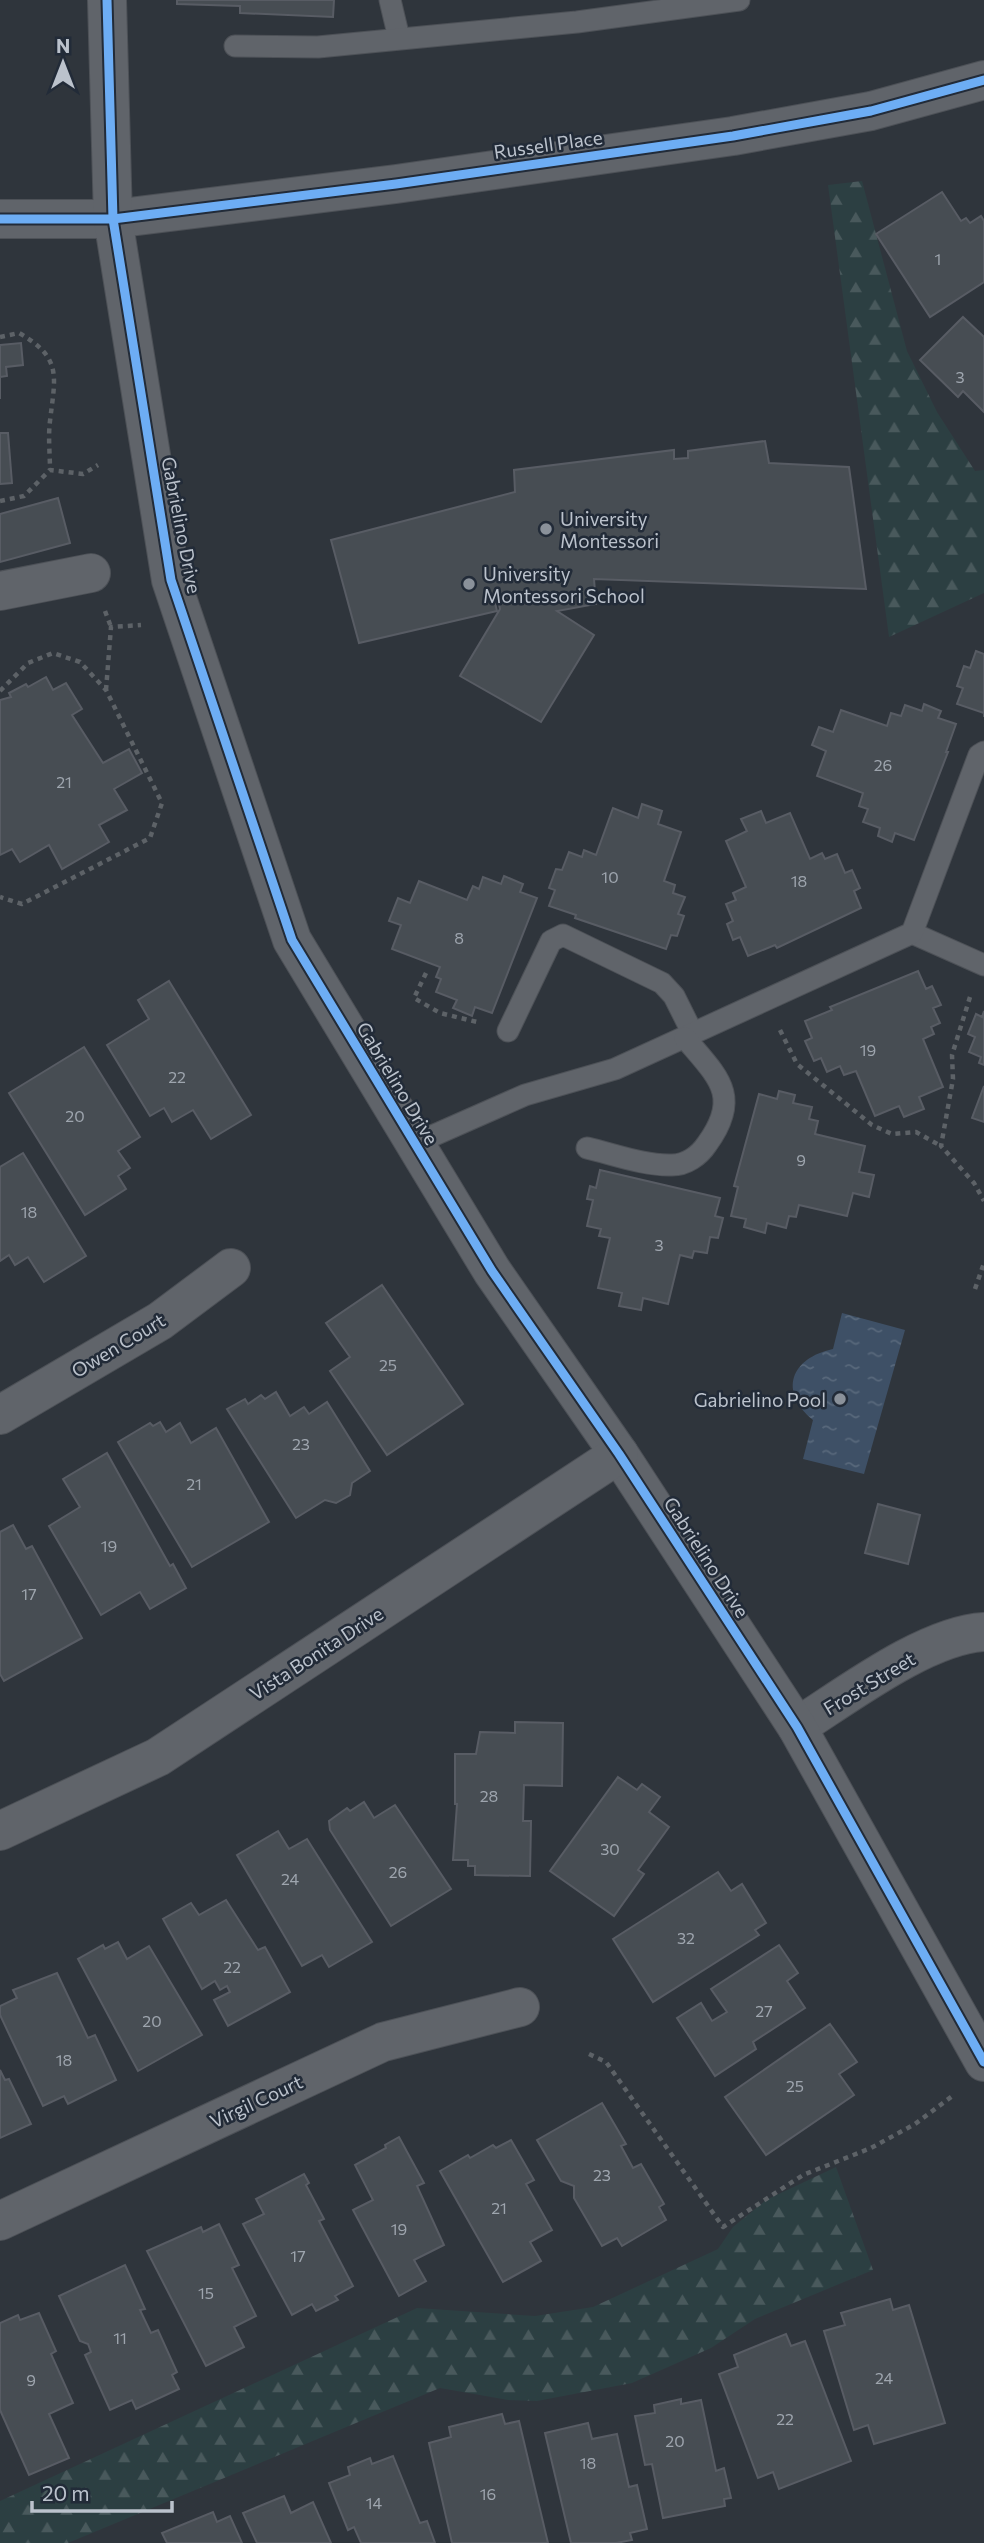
<svg xmlns="http://www.w3.org/2000/svg" width="984" height="2543" font-family="Commissioner,sans-serif">
<style>
.forest{fill:url(#forest-firs)}
.water{fill:url(#water-ripples)}
.building{fill:#474d53;stroke:#585c64;stroke-width:2}
.lines{fill:none;stroke-linecap:round;stroke-linejoin:round}
.service-casing{stroke:#4d5157;stroke-width:23}
.minor-casing{stroke:#4d5157;stroke-width:40}
.tertiary-casing{stroke:#4d5157;stroke-width:40}
.path{stroke:#5d6267;stroke-width:4.5;stroke-dasharray:5 5;stroke-linecap:butt}
.service{stroke:#60646a;stroke-width:21}
.minor{stroke:#60646a;stroke-width:38}
.tertiary{stroke:#60646a;stroke-width:38}
.cycleway-casing{stroke:#222b38;stroke-width:13}
.cycleway{stroke:#6dadf4;stroke-width:9}
.poi-dot{fill:#8a919a;stroke:#222b38;stroke-width:2.5}
.labels{text-anchor:middle;dominant-baseline:central;stroke-width:5;stroke-linejoin:round;paint-order:stroke}
.number-label{font-size:16px;fill:#9ea5ae}
.street-label{font-size:19px;fill:#bbc2cc;stroke:#222b38}
.poi-label{font-size:19px;fill:#bbc2cc;stroke:#222b38;text-anchor:start}
</style>
<defs>
<pattern id="forest-firs" width="22" height="20" patternUnits="userSpaceOnUse" patternTransform="scale(1.75)"><rect width="22" height="20" fill="#2c3f42"/><path d="M5 1l3.5 6h-7zM16 11l3.5 6h-7z" fill="#49595c"/></pattern>
<pattern id="water-ripples" width="26" height="14" patternUnits="userSpaceOnUse" patternTransform="scale(1.75)"><rect width="26" height="14" fill="#3e5066"/><path d="M2 4q2-2 4 0t4 0M15 11q2-2 4 0t4 0" fill="none" stroke="#58687b"/></pattern>
</defs>
<rect width="100%" height="100%" fill="#2f353c"/>
<g class="forest">
<path d="M862,181l45,170 30,61 38,59 9,-1v123l-95,44 -61,-452z"/>
<path d="M836,2167l37,103 -118,49 -44,29 -79,35 -95,18 -29,-1 -68,-12 -372,155h-68v-42l417,-193 118,8 58,-9 125,-58 15,-22 33,-27z"/>
</g>
<path class="water" d="M842,1313l63,17 -41,144 -61,-15 10,-39c-35,-29 -22,-62 20,-71z"/>
<g class="building">
<path d="M177,0h157l-1,17 -93,-4v-7l-63,-2z"/>
<path d="M942,192l19,29 5,-3 4,5 11,-7 3,5v61l-54,35 -54,-83z"/>
<path d="M963,317l21,20v75l-21,-21 -5,6 -38,-37z"/>
<path d="M21,343l2,22 -17,2 1,9 -7,1v22v-54z"/>
<path d="M0,433h8l4,50 -12,1z"/>
<path d="M765,441l4,22 80,4 17,122 -272,-10 2,25 -39,7 37,24 -53,87 -81,-46 40,-67 -3,-15 -4,1 4,16 -138,32 -28,-103 184,-48 -1,-22 160,-20v9l14,-1v-7z"/>
<path d="M58,498l12,45 -70,19v-48z"/>
<path d="M976,651l8,3v63v-4l-27,-9 6,-16 -6,-2 7,-20 6,2z"/>
<path d="M46,677l7,13 13,-7 16,26 -10,6 31,48 26,-14 13,24 -28,16 13,21 -28,15 10,17 -47,27 -13,-24 -29,17 -8,-13 -12,6v-155l11,-3 -2,-4 17,-9 2,3z"/>
<path d="M924,704l17,7 -3,7 18,6 -10,28h2l-34,88 -19,-7 -3,9 -14,-6 2,-8 -17,-6 5,-13 -9,-3 4,-13 -46,-17 9,-25 -14,-6 7,-18 14,5 8,-22 46,16 4,-13 10,3 4,-11 17,6z"/>
<path d="M642,804l20,7 -4,13 23,8 -17,49 11,4 -2,8 12,4 -7,17 6,2 -7,20 -6,-1 -5,14 -91,-31 1,-3 -27,-9 6,-16 -6,-2 7,-19 6,1 7,-18 13,5 2,-7 12,5 17,-47 25,10z"/>
<path d="M761,811l5,12 24,-10 20,46 12,-6 3,6 12,-5 8,19 7,-3 8,18 -6,3 7,17 -84,40 -2,-3 -27,11 -8,-19 -7,3 -6,-16 6,-3 -7,-17 10,-4 -3,-7 13,-6 -20,-46 21,-10 -6,-12z"/>
<path d="M504,876l19,8 -3,8 17,6 -45,115 -17,-6 -3,9 -19,-8 4,-8 -21,-8 5,-13 -5,-2 4,-10 -48,-18 9,-24 -12,-4 9,-23 12,5 9,-22 48,19 6,-14 6,3 4,-12 18,7z"/>
<path d="M918,971l8,18 6,-3 9,19 -8,3 7,15 -9,4 3,7 -11,5 20,48 -24,10 5,12 -20,8 -5,-11 -24,10 -19,-45 -12,4 -4,-9 -13,6 -6,-14 -7,3 -9,-20 7,-3 -7,-17 27,-11 -2,-3z"/>
<path d="M169,981l82,134 -40,24 -18,-29 -21,12 -8,-14 -14,8 -43,-71 42,-26 -11,-19z"/>
<path d="M984,1011v54l-5,-2 2,-6 -12,-5 6,-15 -7,-3 8,-20 6,3z"/>
<path d="M84,1047l56,90 -22,14 12,17 -12,8 8,13 -41,26 -76,-122z"/>
<path d="M984,1086v36l-12,-4z"/>
<path d="M779,1091l16,4 -2,8 19,4 -3,12 9,2 -3,13 50,12 -6,26 15,3 -5,22 -16,-4 -6,23 -48,-11 -3,12 -7,-1 -3,12 -19,-5 -2,10 -21,-6 2,-8 -15,-3 7,-29 -4,-1 25,-92 18,5z"/>
<path d="M23,1153l63,103 -42,26 -16,-25 -13,8 -6,-10 -9,6v-94z"/>
<path d="M600,1170l120,28 -5,18 8,2 -5,20 -8,-1 -3,16 -13,-2 -2,7 -12,-3 -12,49 -25,-6 -2,12 -22,-4 3,-13 -24,-5 12,-50 -11,-2 2,-7 -14,-3 6,-26 -6,-1 3,-13 6,2z"/>
<path d="M382,1285l81,119 -76,51 -57,-84 20,-14 -24,-34z"/>
<path d="M276,1392l14,24 14,-9 5,7 18,-12 43,69 -18,12 -2,12 -14,8 -11,-3 -29,18 -69,-109 18,-10 3,5 13,-9 4,4z"/>
<path d="M160,1422l6,10 14,-9 11,20 25,-15 53,94 -77,45 -74,-125 32,-19 3,3z"/>
<path d="M107,1453l63,113 3,-2 13,24 -36,21 -10,-17 -39,23 -52,-89 31,-19 -17,-28z"/>
<path d="M878,1504l42,11 -12,49 -43,-11z"/>
<path d="M13,1525l13,24 6,-3 50,92 -78,43 -4,-7v-142z"/>
<path d="M515,1722l48,1 -1,63 -38,-1 -1,36h8l-1,55 -55,-1v-9h-7v-6h-15l4,-56h-2v-50h21l4,-22 35,1z"/>
<path d="M618,1777l19,13 5,-6 18,13 -11,15 20,15 -31,43 6,4 -30,42 -64,-45z"/>
<path d="M364,1802l10,16 21,-13 56,84 -60,37 -61,-96 -1,-9 18,-13 3,3z"/>
<path d="M278,1831l11,18 18,-10 65,103 -43,25 -7,-12 -20,11 -65,-111z"/>
<path d="M718,1872l13,19 11,-7 24,39 -11,7 4,5 -106,67 -40,-63z"/>
<path d="M226,1900l32,50 7,-3 25,45 -62,34 -14,-26 16,-8 -3,-6 -7,4 -5,-9 -13,8 -39,-70 28,-16 8,12z"/>
<path d="M118,1942l9,17 22,-13 53,89 -64,36 -60,-112 25,-14 2,4z"/>
<path d="M779,1945l19,28 -11,8 18,27 -52,34 3,7 -41,27 -38,-58 24,-15 11,18 15,-9 -16,-23z"/>
<path d="M57,1973l31,65 7,-3 21,45 -48,24 -4,-8 -21,10 -43,-91v-9l17,-8 -4,-8z"/>
<path d="M830,2024l27,38 -18,12 15,21 -88,60 -41,-58z"/>
<path d="M0,2070l5,10 4,-1 22,45 -31,14z"/>
<path d="M602,2103l24,41 -5,2 12,22 8,-4 23,40 -5,3 7,13 -44,26 -5,-8 -15,8 -28,-48v-12l-13,-5 -24,-41z"/>
<path d="M399,2137l25,46 -7,3 27,59 -30,15 12,21 -27,15 -46,-86 20,-10 -18,-35 31,-17 -1,-3z"/>
<path d="M511,2140l23,40 -8,4 26,46 -22,12 11,19 -38,21 -63,-111 28,-16 2,3 23,-13 3,3z"/>
<path d="M304,2174l5,9 -3,2 18,34 -5,2 34,65 -18,10 3,4 -22,11 -4,-7 -20,11 -49,-91 21,-10 -8,-15z"/>
<path d="M219,2224l20,41 -7,3 24,48 -22,11 10,20 -38,19 -59,-115 54,-24 2,5z"/>
<path d="M125,2265l20,44 -5,1 11,23 7,-3 19,42 -5,3 7,14 -43,20 -4,-9 -22,10 -25,-55 6,-3 -3,-8 -8,-3 -21,-45z"/>
<path d="M890,2299l3,11 16,-5 36,118 -71,21 -6,-19 -14,5 -30,-99 21,-6 -4,-12z"/>
<path d="M39,2313l17,38 -5,3 22,49 -24,11 20,44 -40,17 -29,-65v-87l18,-8 2,5z"/>
<path d="M786,2334l5,12 14,-5 46,120 -72,28 -6,-17 -15,6 -39,-104 19,-7 -4,-12z"/>
<path d="M681,2399v5l20,-4 15,71 8,-3 7,30 -7,1 1,7 -62,12 -11,-54 -7,1 -10,-49 20,-3 -1,-8z"/>
<path d="M502,2414l3,10 14,-3 29,122h-96l-23,-100 22,-6 -2,-10z"/>
<path d="M588,2423l4,16 25,-5 12,53 8,-2 10,44 -17,4 2,7 -16,3h-45l-26,-110z"/>
<path d="M393,2456l27,67 7,-2 8,22h-74l-7,-16 -6,3 -19,-47 21,-8 -2,-8 22,-9 2,6z"/>
<path d="M284,2496l7,17 22,-11 18,41h-74l-14,-30z"/>
<path d="M213,2512l4,10 13,-6 12,27h-75l-5,-10z"/>
</g>
<g class="lines">
<g class="service-casing">
<g id="service">
<path d="M390,0l9,38"/>
<path d="M235,46l83,1 259,-25 162,-22"/>
<path d="M912,933l72,32"/>
<path d="M508,1031l43,-90 12,-6 99,48 12,13 19,38"/>
<path d="M414,1144l111,-49 90,-26 297,-136 67,-178 5,-3"/>
<path d="M587,1148c26,6 58,18 85,17 14,0 27,-9 35,-21 35,-48 11,-67 -22,-106"/>
</g>
</g>
<g class="minor-casing">
<g id="minor">
<path d="M0,219h113l283,-35 337,-48 138,-25 113,-31"/>
<path d="M0,591l91,-18"/>
<path d="M0,1415l160,-94 71,-53"/>
<path d="M797,1727c49,-31 129,-92 187,-95"/>
<path d="M0,2221l383,-179 137,-35"/>
</g>
</g>
<g class="tertiary-casing">
<g id="tertiary">
<path d="M107,0l6,219 58,361 121,360 200,331 127,183 178,273 187,335"/>
<path d="M0,1831l158,-74 461,-303"/>
</g>
</g>
<g class="path">
<path d="M0,337l19,-4c44,25 36,44 31,88 -2,16 0,33 0,49"/>
<path d="M0,501l24,-5 26,-26 33,4 15,-9"/>
<path d="M105,611l6,16"/>
<path d="M106,690l5,-63 30,-2"/>
<path d="M0,691l28,-28 25,-10 27,9 26,28 56,113 -12,35 -128,66 -22,-7"/>
<path d="M426,973l-12,25 26,15 37,9"/>
<path d="M970,997l-18,58 1,24 -12,67 33,37 10,18"/>
<path d="M780,1030l17,34 75,61 20,9 24,-2 25,14"/>
<path d="M975,1289l9,-26"/>
<path d="M589,2054l17,8 117,165 80,-52 68,-27 44,-24 40,-30"/>
</g>
<use href="#service" class="service"/>
<use href="#minor" class="minor"/>
<use href="#tertiary" class="tertiary"/>
<g class="cycleway-casing">
<g id="cycleway">
<path d="M107,0l6,219 58,361 121,360 200,331 127,183 178,273 187,335"/>
<path d="M0,219h113l283,-35 337,-48 138,-25 113,-31"/>
</g>
</g>
<use href="#cycleway" class="cycleway"/>
</g>
<g class="poi-dot">
<circle cx="546" cy="529" r="7"/>
<circle cx="469" cy="584" r="7"/>
<circle cx="840" cy="1399" r="7"/>
</g>
<g class="labels">
<g class="number-label">
<text x="938" y="258">1</text>
<text x="960" y="376">3</text>
<text x="883" y="764">26</text>
<text x="64" y="781">21</text>
<text x="610" y="876">10</text>
<text x="799" y="880">18</text>
<text x="459" y="937">8</text>
<text x="868" y="1049">19</text>
<text x="177" y="1076">22</text>
<text x="75" y="1115">20</text>
<text x="801" y="1159">9</text>
<text x="29" y="1211">18</text>
<text x="659" y="1244">3</text>
<text x="388" y="1364">25</text>
<text x="301" y="1443">23</text>
<text x="194" y="1483">21</text>
<text x="109" y="1545">19</text>
<text x="29" y="1593">17</text>
<text x="489" y="1795">28</text>
<text x="610" y="1848">30</text>
<text x="398" y="1871">26</text>
<text x="290" y="1878">24</text>
<text x="686" y="1937">32</text>
<text x="232" y="1966">22</text>
<text x="764" y="2010">27</text>
<text x="152" y="2020">20</text>
<text x="64" y="2059">18</text>
<text x="795" y="2085">25</text>
<text x="602" y="2174">23</text>
<text x="499" y="2207">21</text>
<text x="399" y="2228">19</text>
<text x="298" y="2255">17</text>
<text x="206" y="2292">15</text>
<text x="120" y="2337">11</text>
<text x="884" y="2377">24</text>
<text x="31" y="2379">9</text>
<text x="785" y="2418">22</text>
<text x="675" y="2440">20</text>
<text x="588" y="2462">18</text>
<text x="488" y="2493">16</text>
<text x="374" y="2502">14</text>
</g>
<g class="street-label">
<text transform="translate(548 144) rotate(-8)">Russell Place</text>
<text transform="translate(182 525) rotate(79)">Gabrielino Drive</text>
<text transform="translate(398 1083) rotate(59)">Gabrielino Drive</text>
<text transform="translate(118 1345) rotate(-31)">Owen Court</text>
<text transform="translate(707 1557) rotate(57)">Gabrielino Drive</text>
<text transform="translate(316 1653) rotate(-33)">Vista Bonita Drive</text>
<text transform="translate(869 1683) rotate(-31)">Frost Street</text>
<text transform="translate(256 2101) rotate(-25)">Virgil Court</text>
</g>
<g class="poi-label">
<text x="560" y="518">University<tspan x="560" dy="22">Montessori</tspan></text>
<text x="483" y="573">University<tspan x="483" dy="22">Montessori School</tspan></text>
<text x="826" y="1399" text-anchor="end">Gabrielino Pool</text>
</g>
</g>
<g transform="translate(63 63)" stroke="#222b38" stroke-width="5" paint-order="stroke">
<path d="M0-5L12 26L0 18L-12 26Z" fill="#bbc2cc"/>
<text y="-10" font-size="19" font-weight="bold" text-anchor="middle" fill="#bbc2cc">N</text>
</g>
<path d="M32 2501v10h140v-10" fill="none" stroke="#bbc2cc" stroke-width="3.5"/>
<text x="42" y="2501" font-size="21" fill="#bbc2cc" stroke="#222b38" stroke-width="5" paint-order="stroke">20 m</text>
</svg>
